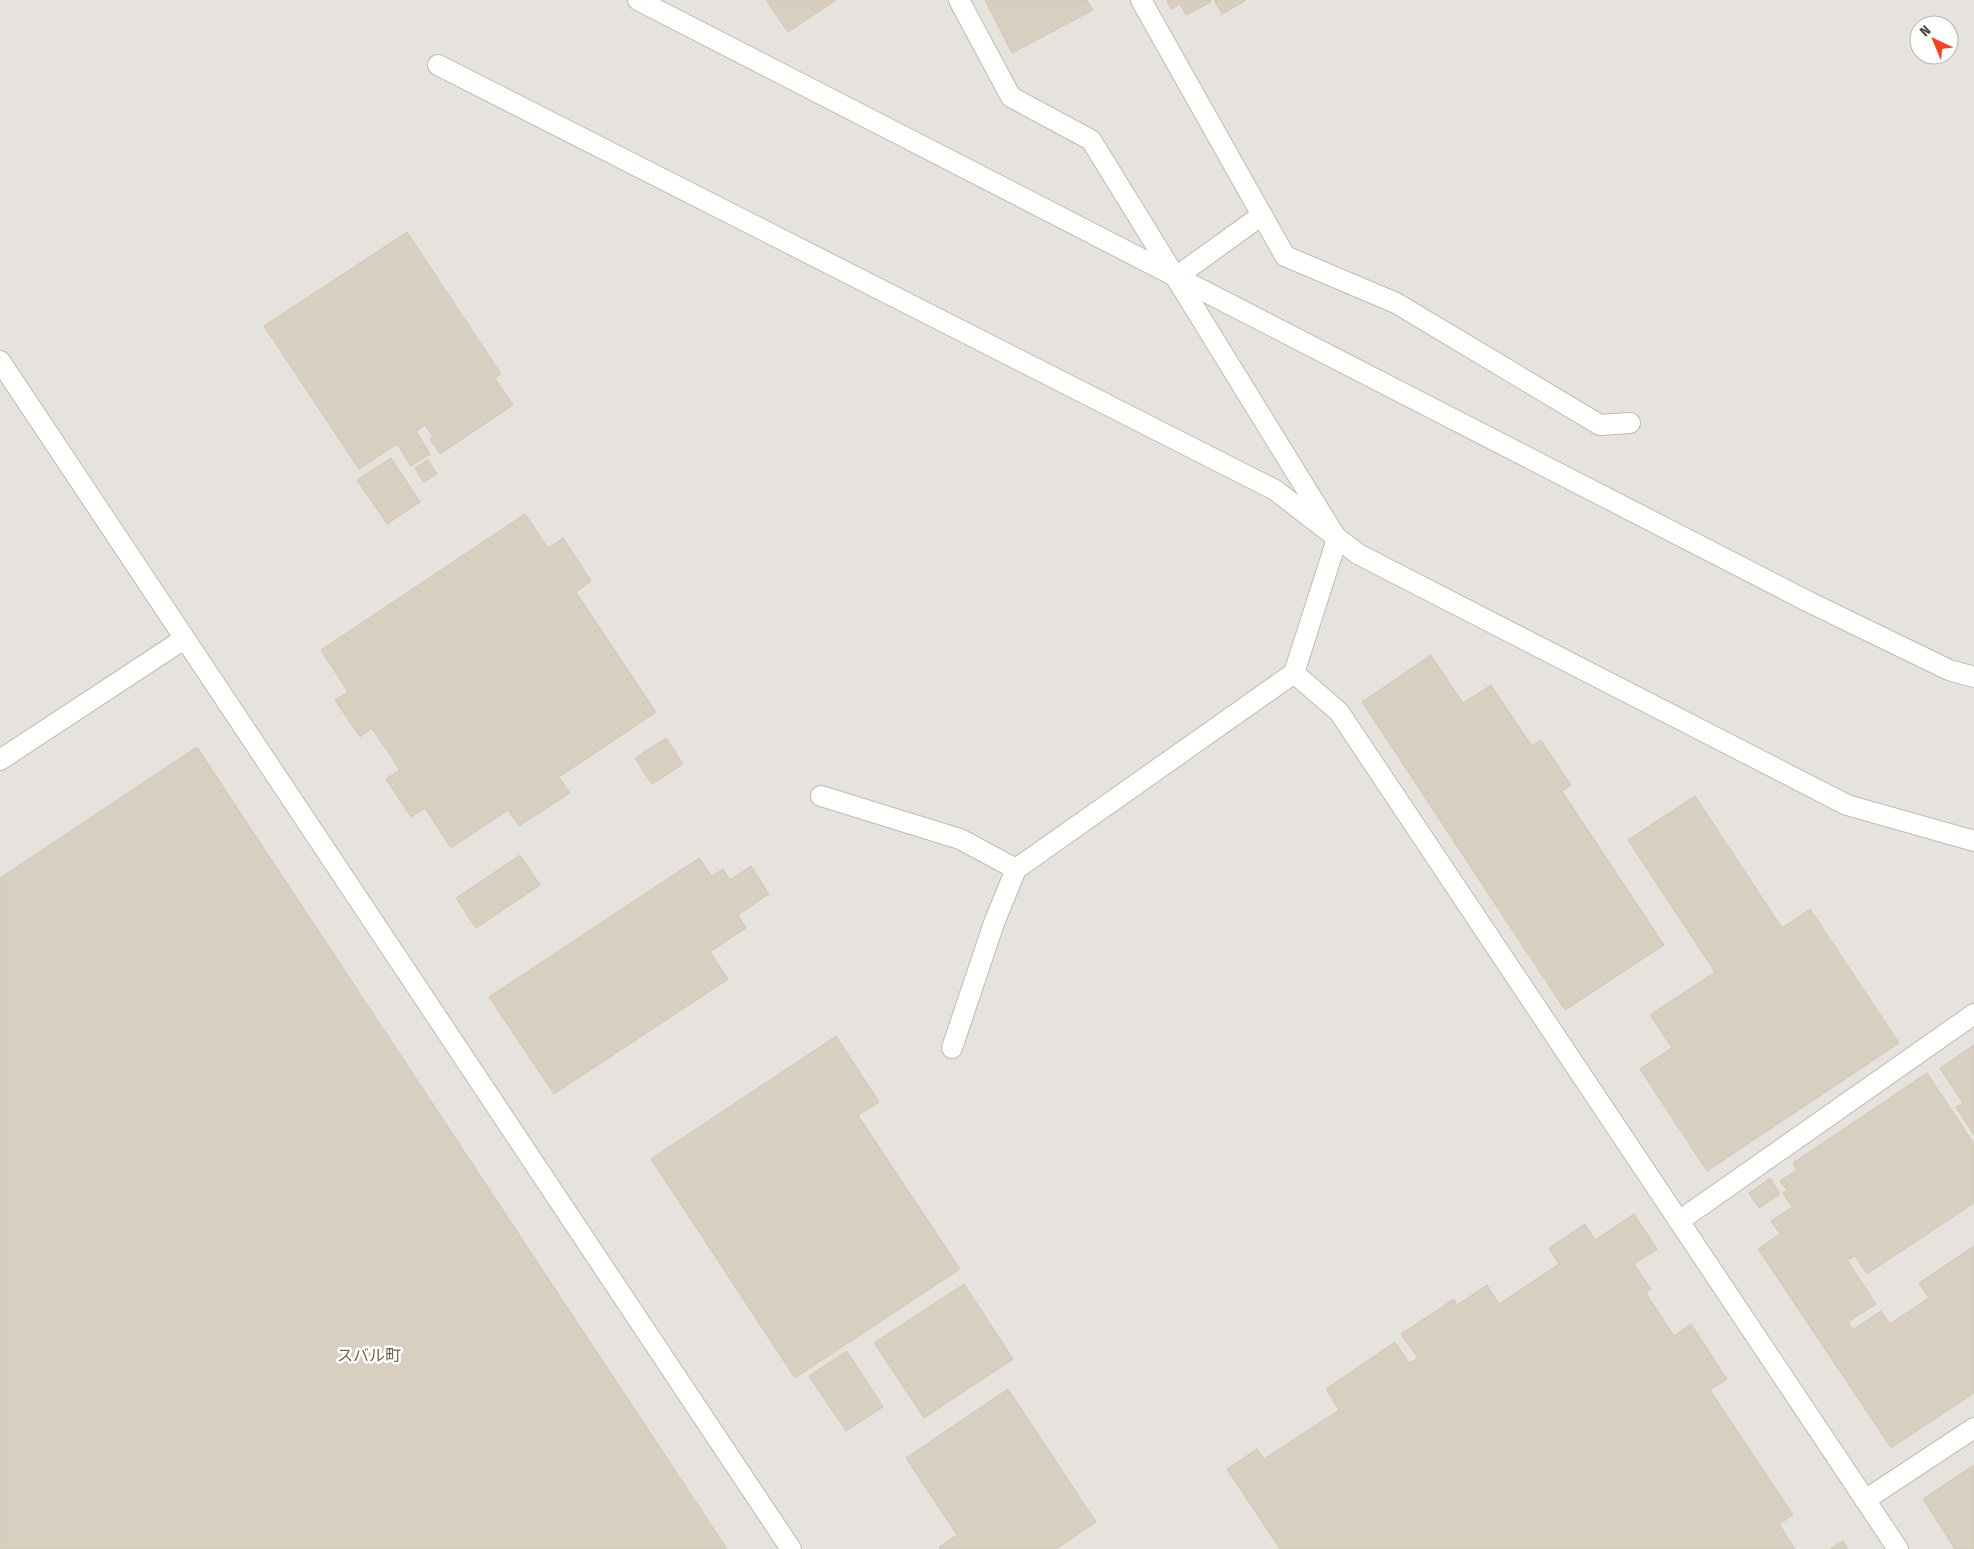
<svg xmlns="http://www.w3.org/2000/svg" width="1974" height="1549" font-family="'Fira Sans Condensed','Noto Sans JP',sans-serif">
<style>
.industrial{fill:#e6e2dd;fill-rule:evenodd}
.building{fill:#d8cfc1;stroke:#d3c7b4}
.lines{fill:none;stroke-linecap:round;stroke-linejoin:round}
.lane-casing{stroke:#c2bbae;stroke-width:22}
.lane{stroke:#fff;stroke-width:20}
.labels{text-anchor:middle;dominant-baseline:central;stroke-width:5;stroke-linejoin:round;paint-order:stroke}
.neighbourhood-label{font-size:16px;fill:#6e6250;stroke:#fff}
</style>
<rect width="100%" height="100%" fill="#f6f3ec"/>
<path class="industrial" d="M0,0h1974v1549h-1974zM1919,25h30v30h-30z"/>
<g class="building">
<path d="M766,0h70l-48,32z"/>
<path d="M985,0h102l6,10 -81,43z"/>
<path d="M1167,0h43l1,2 -25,13 -6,-11 -9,5z"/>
<path d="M1214,0h31v1l-23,13z"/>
<path d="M407,232l94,142 -6,4 18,27 -73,49 -10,-15 3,-2 -8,-12 -9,6 14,23 -19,12 -14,-22 -38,25 -95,-143z"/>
<path d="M391,458l29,44 -33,22 -30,-44z"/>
<path d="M428,460l9,14 -13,8 -9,-14z"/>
<path d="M525,514l23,34 15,-10 28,43 -15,11 80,120 -97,65 11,16 -51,33 -11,-16 -57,38 -26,-40 -14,9 -25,-38 14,-9 -28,-42 -12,9 -25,-37 13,-8 -27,-42z"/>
<path d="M1431,655l32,48 28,-18 41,61 9,-6 30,45 -9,6 102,154 -99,65 -203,-308z"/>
<path d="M666,738l17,26 -31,20 -17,-26z"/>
<path d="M197,747l142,215 388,587h-727v-671z"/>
<path d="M1695,796l87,132 28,-19 89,134 -192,128 -67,-102 32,-21 -22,-33 65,-43 -87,-132z"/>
<path d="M520,855l20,30 -64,43 -20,-30z"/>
<path d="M699,858l13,18 11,-7 7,11 21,-14 18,28 -31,21 8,13 -36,24 18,27 -174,115 -65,-97z"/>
<path d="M836,1036l43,66 -21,13 102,154 -165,109 -144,-219z"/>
<path d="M1974,1045v90l-18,-28 7,-4 -23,-35z"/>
<path d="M1927,1073l47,71v59l-107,71 -12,-18 -8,4 29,44 -28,18 5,8 28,-19 9,13 39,-26 -10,-15 55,-37v147l-83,55 -133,-199 22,-15 -9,-13 21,-14 -9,-14 4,-3 -7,-9 17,-11 -4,-7z"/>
<path d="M1770,1178l10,16 -21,14 -10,-15z"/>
<path d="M1634,1214l23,35 -23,15 17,25 -5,4 28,43 17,-12 36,55 -17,11 83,125 -14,9 16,25h-515l-53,-80 30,-20 7,10 75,-49 -13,-21 69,-47 14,21 9,-5 -17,-24 53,-35 3,6 30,-20 12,19 60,-40 -10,-16 36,-24 10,16z"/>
<path d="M964,1284l49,75 -89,59 -50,-75z"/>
<path d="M847,1351l36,56 -37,24 -37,-55z"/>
<path d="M1008,1389l88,133 -40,27h-115l-2,-2 18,-12 -51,-77z"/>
<path d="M1974,1465v84h-19l-32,-50z"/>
<path d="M1843,1541l5,8h-18z"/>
</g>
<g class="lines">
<g class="lane-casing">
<g id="lane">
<path d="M638,0l1169,601 142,69 25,7"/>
<path d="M1141,0l144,256 111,47 204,122 30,-2"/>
<path d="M438,65l837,425 83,64 489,251 127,36"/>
<path d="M1176,277l86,-62"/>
<path d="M0,361l791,1188"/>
<path d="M1294,673l45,39 559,837"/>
<path d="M0,760l184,-121"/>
<path d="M821,796l139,43 56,30"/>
<path d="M952,1048l42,-125 22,-54 278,-196 43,-134 -246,-399 -80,-43 -52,-97"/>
<path d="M1679,1221l295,-207"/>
<path d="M1865,1500l109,-72"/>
</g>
</g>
<use href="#lane" class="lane"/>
</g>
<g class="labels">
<g class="neighbourhood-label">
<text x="369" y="1355">スバル町</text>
</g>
</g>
<g transform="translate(1934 40) rotate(316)"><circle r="24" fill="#ffffff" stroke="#b7b4b0"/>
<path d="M0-4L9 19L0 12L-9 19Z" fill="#fc3f1d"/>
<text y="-8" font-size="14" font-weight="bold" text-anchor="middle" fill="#4b4439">N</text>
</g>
</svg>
